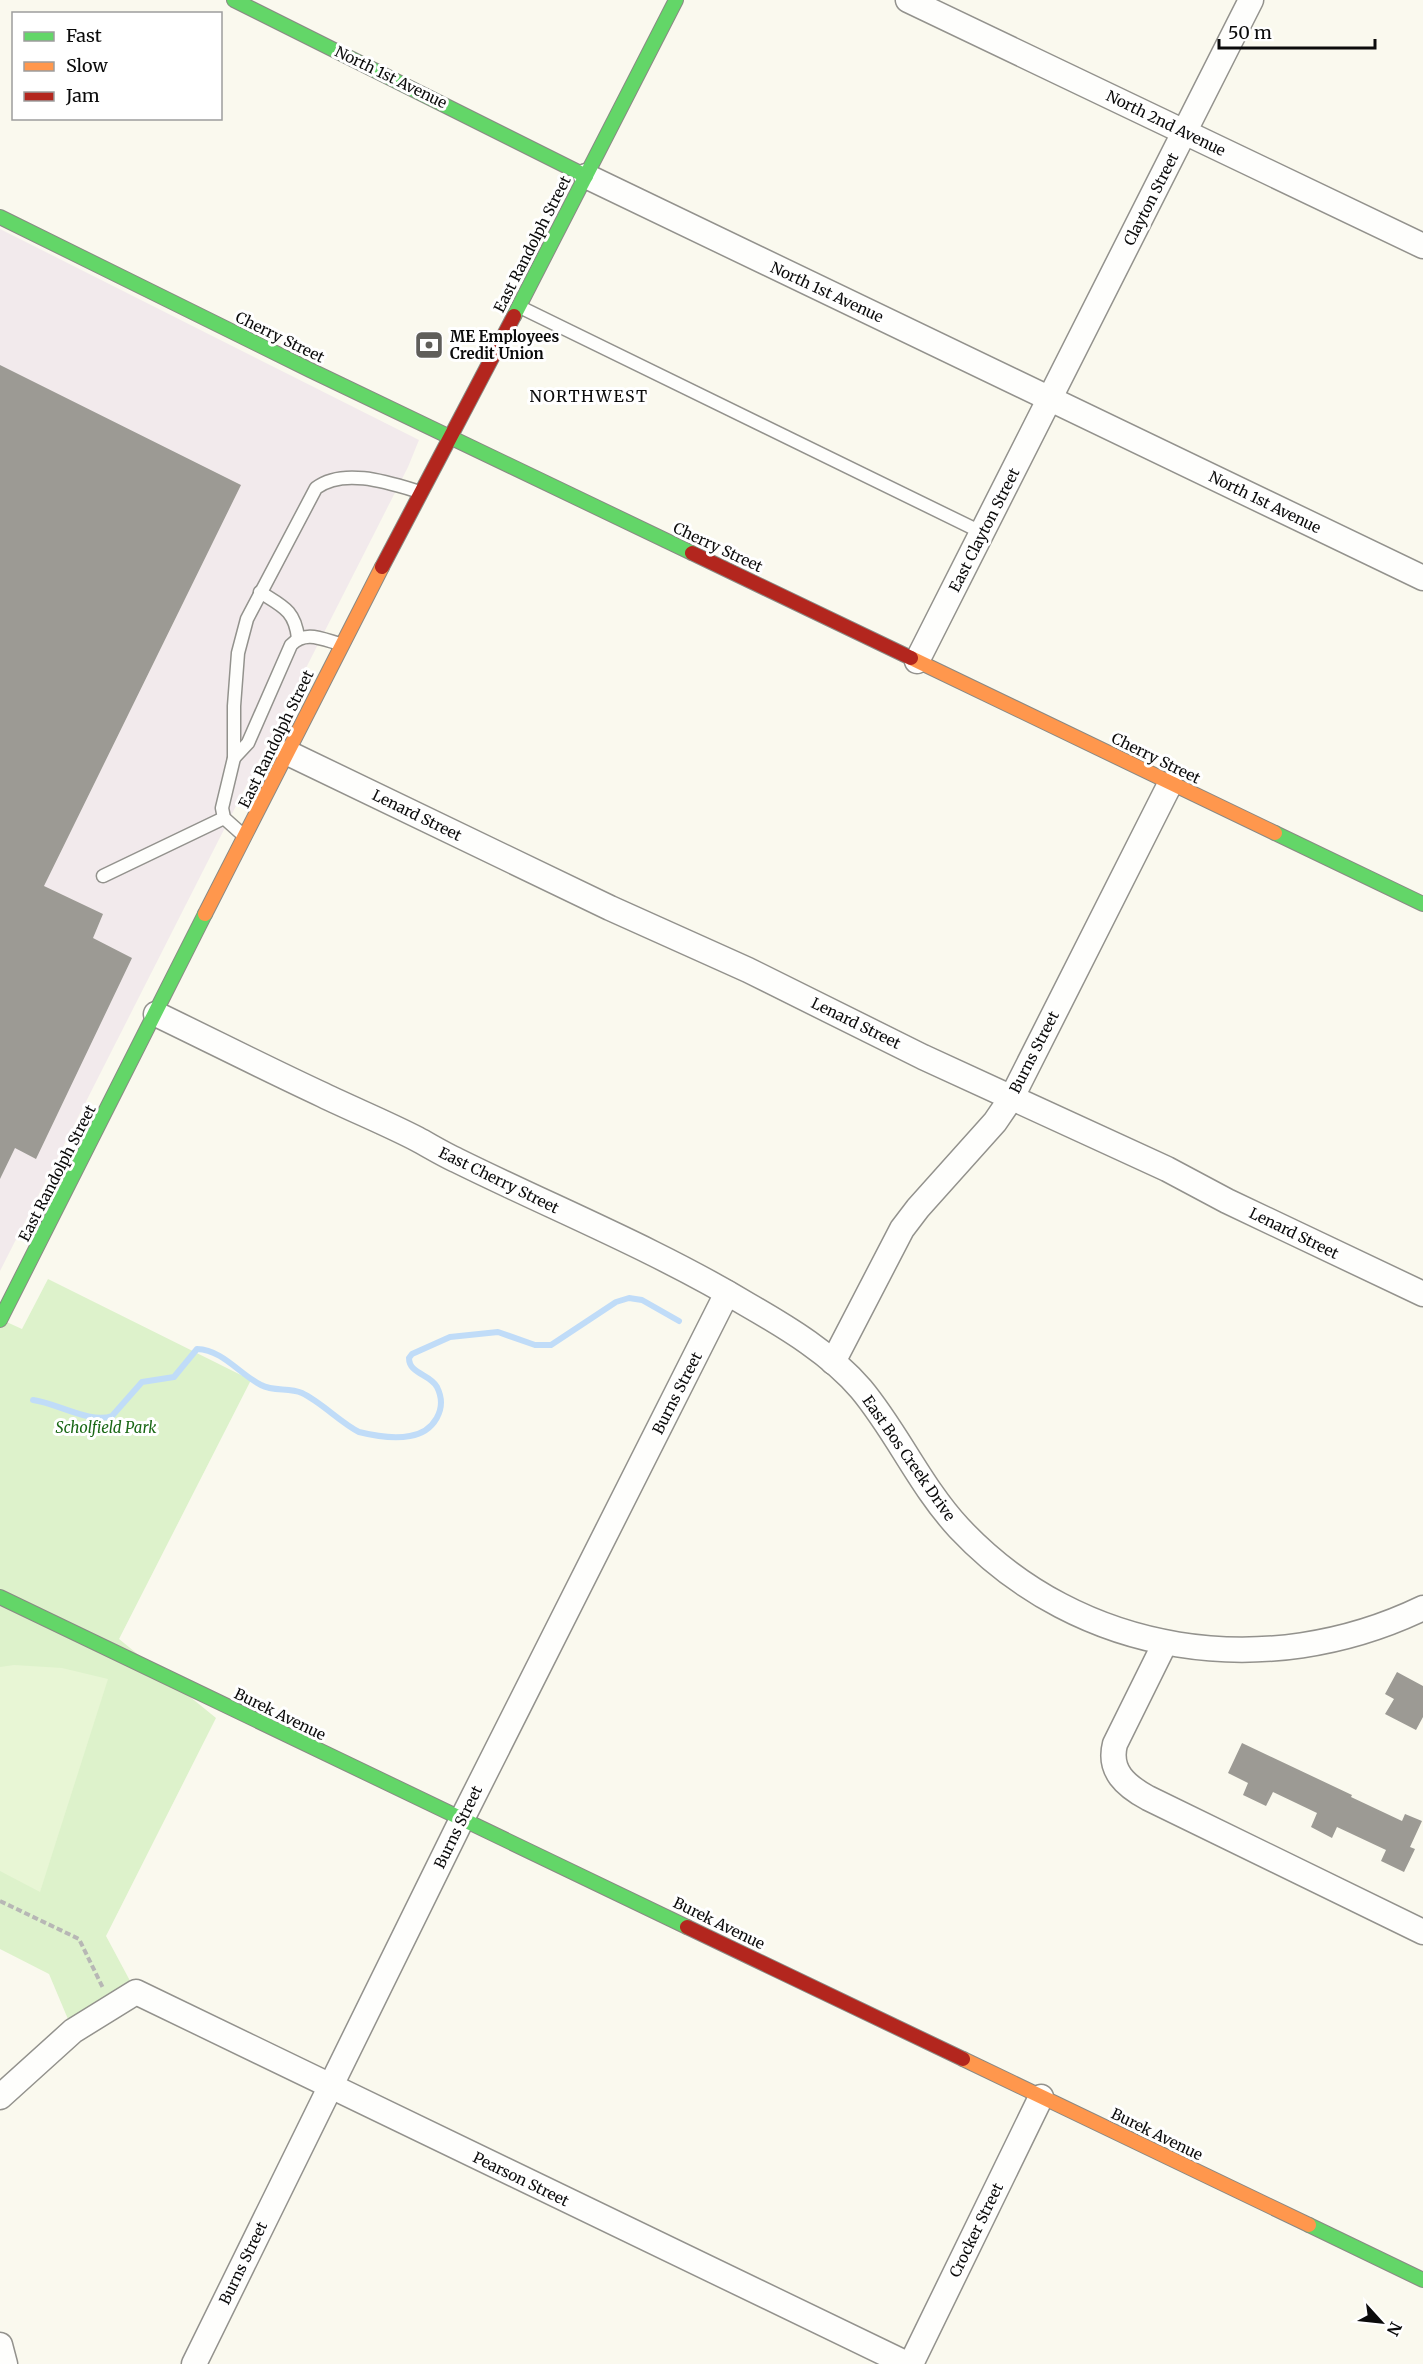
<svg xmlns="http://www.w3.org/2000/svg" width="1423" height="2364" font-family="Merriweather,serif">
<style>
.industrial{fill:#f2eaec}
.green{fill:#ddf2cb}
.pitch{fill:#e8f6d5}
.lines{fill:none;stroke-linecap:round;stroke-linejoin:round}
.stream{stroke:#c0dcf8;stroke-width:6}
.building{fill:#9c9a94}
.lane-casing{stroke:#93928d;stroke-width:15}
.street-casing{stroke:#93928d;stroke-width:27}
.fast-casing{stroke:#898984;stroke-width:16}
.slow-casing{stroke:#898984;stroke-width:16}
.jam-casing{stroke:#898984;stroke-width:16}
.path{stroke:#b7b7b5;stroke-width:4;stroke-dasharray:6 3;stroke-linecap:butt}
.lane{stroke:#fefefc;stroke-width:12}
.street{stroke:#fefefc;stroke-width:24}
.fast{stroke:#63d668;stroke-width:14}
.slow{stroke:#ff974d;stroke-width:14}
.jam{stroke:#b3261e;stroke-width:14}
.labels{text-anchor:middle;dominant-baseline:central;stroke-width:6;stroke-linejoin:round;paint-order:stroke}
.street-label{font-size:15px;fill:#0b0b0b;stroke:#fff}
.poi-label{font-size:15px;font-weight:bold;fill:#0b0b0b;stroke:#fff;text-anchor:start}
.park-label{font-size:15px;font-style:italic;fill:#1a6815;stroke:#fff}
.neighbourhood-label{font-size:16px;letter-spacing:1.5px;fill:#0b0b0b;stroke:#fff}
</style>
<rect width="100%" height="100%" fill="#faf9ee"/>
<path class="industrial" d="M0,229l419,211 -11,27 -408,804z"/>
<path class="green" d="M48,1279l203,101 -132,259 97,79 -110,218 30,56 -63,39 -24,-57 -49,-25v-630l22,10z"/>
<path class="pitch" d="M14,1665l48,3 46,11 -68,213 -40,-21v-204z"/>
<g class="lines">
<path class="stream" d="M33,1400c24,3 57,24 79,16l30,-34 32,-5 23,-28c26,1 42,25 64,36 13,7 28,2 41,8 19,9 39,30 57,39 16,4 35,7 51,4 24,-4 38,-27 27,-49 -7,-13 -28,-13 -28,-29l3,-4 38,-17 48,-5 37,13h16l65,-43 13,-4 13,2 37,21"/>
</g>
<g class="building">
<path d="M0,365l241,120 -197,401 59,28 -10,24 39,20 -96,201 -21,-11 -15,31z"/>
<path d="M1397,1672l26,14v31l-7,13 -31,-16 9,-15 -9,-5z"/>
<path d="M1242,1743l110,52 -1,2 51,24 3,-7 17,7 -12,26 5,2 -11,23 -23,-11 5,-11 -49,-23 -5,11 -21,-11 6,-14 -44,-21 -7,14 -23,-11 5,-12 -20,-10z"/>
</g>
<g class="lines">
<g class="lane-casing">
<g id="lane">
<path d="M520,307l463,226"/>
<path d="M260,592c22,14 35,18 38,46"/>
<path d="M234,758l14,-15 43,-98c14,-15 31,-6 49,-1"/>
<path d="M243,835l-19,-17 -2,-10 12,-50v-52l4,-53 9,-34 69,-131c28,-21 74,-5 104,4"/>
<path d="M103,876l121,-58"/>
</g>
</g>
<g class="street-casing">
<g id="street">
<path d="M908,0l515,246"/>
<path d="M586,176l837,402"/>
<path d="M917,661l334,-661"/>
<path d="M288,753l322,155 138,62 175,87 244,112 60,32 196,93"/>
<path d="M156,1014c56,27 111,55 167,81 31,15 63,28 94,44 13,7 26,15 39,21 97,48 199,89 292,145 40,23 83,49 113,84 36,43 59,97 98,139 121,129 308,155 464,80"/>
<path d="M833,1362l69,-133 16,-21 77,-86 17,-25 158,-313"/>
<path d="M1165,1643l-50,101c-7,27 11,42 33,54l275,134"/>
<path d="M0,2097l73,-66 63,-39 771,372"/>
<path d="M0,2345l5,19"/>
<path d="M194,2364l268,-545 265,-526"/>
<path d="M911,2364l130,-267"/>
</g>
</g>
<g class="fast-casing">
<g id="fast">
<path d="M234,0l352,176"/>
<path d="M0,217l310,153 382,183"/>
<path d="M514,316l162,-316"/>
<path d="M1275,833l148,71"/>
<path d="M0,1320l205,-406"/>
<path d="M0,1597l687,330"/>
<path d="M1309,2225l114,55"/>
</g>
</g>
<g class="slow-casing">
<g id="slow">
<path d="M911,658l364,175"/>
<path d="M205,914l177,-347"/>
<path d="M963,2059l346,166"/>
</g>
</g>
<g class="jam-casing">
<g id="jam">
<path d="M692,553l219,105"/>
<path d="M382,567l132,-251"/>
<path d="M687,1927l276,132"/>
</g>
</g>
<path class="path" d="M0,1901l79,38 24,49"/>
<use href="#lane" class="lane"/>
<use href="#street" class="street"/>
<use href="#fast" class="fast"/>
<use href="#slow" class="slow"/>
<use href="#jam" class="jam"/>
</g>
<defs>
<g id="bank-square" transform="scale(1.5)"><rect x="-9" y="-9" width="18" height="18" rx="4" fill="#5f5e5a" stroke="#fff"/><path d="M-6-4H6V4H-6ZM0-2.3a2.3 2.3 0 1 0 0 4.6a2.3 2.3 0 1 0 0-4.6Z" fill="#fff"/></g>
</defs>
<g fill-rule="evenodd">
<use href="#bank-square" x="429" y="345"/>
</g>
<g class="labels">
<g class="street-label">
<text transform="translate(391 77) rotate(26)">North 1st Avenue</text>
<text transform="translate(1166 123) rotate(26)">North 2nd Avenue</text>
<text transform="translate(1151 199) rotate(-63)">Clayton Street</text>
<text transform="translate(532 244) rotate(-63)">East Randolph Street</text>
<text transform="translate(827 292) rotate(25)">North 1st Avenue</text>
<text transform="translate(280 337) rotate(26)">Cherry Street</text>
<text transform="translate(1265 502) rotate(26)">North 1st Avenue</text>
<text transform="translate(984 530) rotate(-63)">East Clayton Street</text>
<text transform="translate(718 547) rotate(25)">Cherry Street</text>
<text transform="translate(276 739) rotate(-64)">East Randolph Street</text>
<text transform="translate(1156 758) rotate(26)">Cherry Street</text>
<text transform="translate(417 815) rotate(26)">Lenard Street</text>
<text transform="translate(856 1023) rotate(26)">Lenard Street</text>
<text transform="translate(1034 1052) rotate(-63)">Burns Street</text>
<text transform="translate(57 1173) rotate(-63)">East Randolph Street</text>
<text transform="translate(499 1180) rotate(26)">East Cherry Street</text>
<text transform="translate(1294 1233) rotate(26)">Lenard Street</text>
<text transform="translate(677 1393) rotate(-63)">Burns Street</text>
<text transform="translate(909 1458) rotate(55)">East Bos Creek Drive</text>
<text transform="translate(280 1714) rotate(26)">Burek Avenue</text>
<text transform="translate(458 1827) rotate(-64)">Burns Street</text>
<text transform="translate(719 1923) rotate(26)">Burek Avenue</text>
<text transform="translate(1157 2134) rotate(26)">Burek Avenue</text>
<text transform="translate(521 2179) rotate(26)">Pearson Street</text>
<text transform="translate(976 2230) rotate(-64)">Crocker Street</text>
<text transform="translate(243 2263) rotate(-64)">Burns Street</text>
</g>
<g class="poi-label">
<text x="450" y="336">ME Employees<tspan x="450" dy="17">Credit Union</tspan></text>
</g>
<g class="park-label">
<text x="106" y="1427">Scholfield Park</text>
</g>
<g class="neighbourhood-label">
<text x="589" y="396">NORTHWEST</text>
</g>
</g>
<rect x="12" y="12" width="210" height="108" fill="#ffffff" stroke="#9d9d9d" stroke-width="1.5"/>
<rect x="24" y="32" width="30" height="9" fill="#63d668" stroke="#9d9d9d" stroke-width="1.5"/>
<text x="66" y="42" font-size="18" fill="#0b0b0b">Fast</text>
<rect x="24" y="62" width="30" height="9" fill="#ff974d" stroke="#9d9d9d" stroke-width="1.5"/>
<text x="66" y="72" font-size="18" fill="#0b0b0b">Slow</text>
<rect x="24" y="92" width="30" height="9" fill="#b3261e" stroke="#9d9d9d" stroke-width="1.5"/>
<text x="66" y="102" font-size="18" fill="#0b0b0b">Jam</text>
<g transform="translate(1381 2322) rotate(117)" stroke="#ffffff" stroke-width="4.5" paint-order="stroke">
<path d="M0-4.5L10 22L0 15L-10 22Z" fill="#0b0b0b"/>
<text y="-9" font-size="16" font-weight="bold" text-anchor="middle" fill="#0b0b0b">N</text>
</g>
<path d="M1219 39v9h156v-9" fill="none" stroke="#0b0b0b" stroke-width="3"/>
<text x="1228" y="39" font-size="18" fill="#0b0b0b" stroke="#ffffff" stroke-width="4.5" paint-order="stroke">50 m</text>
</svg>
